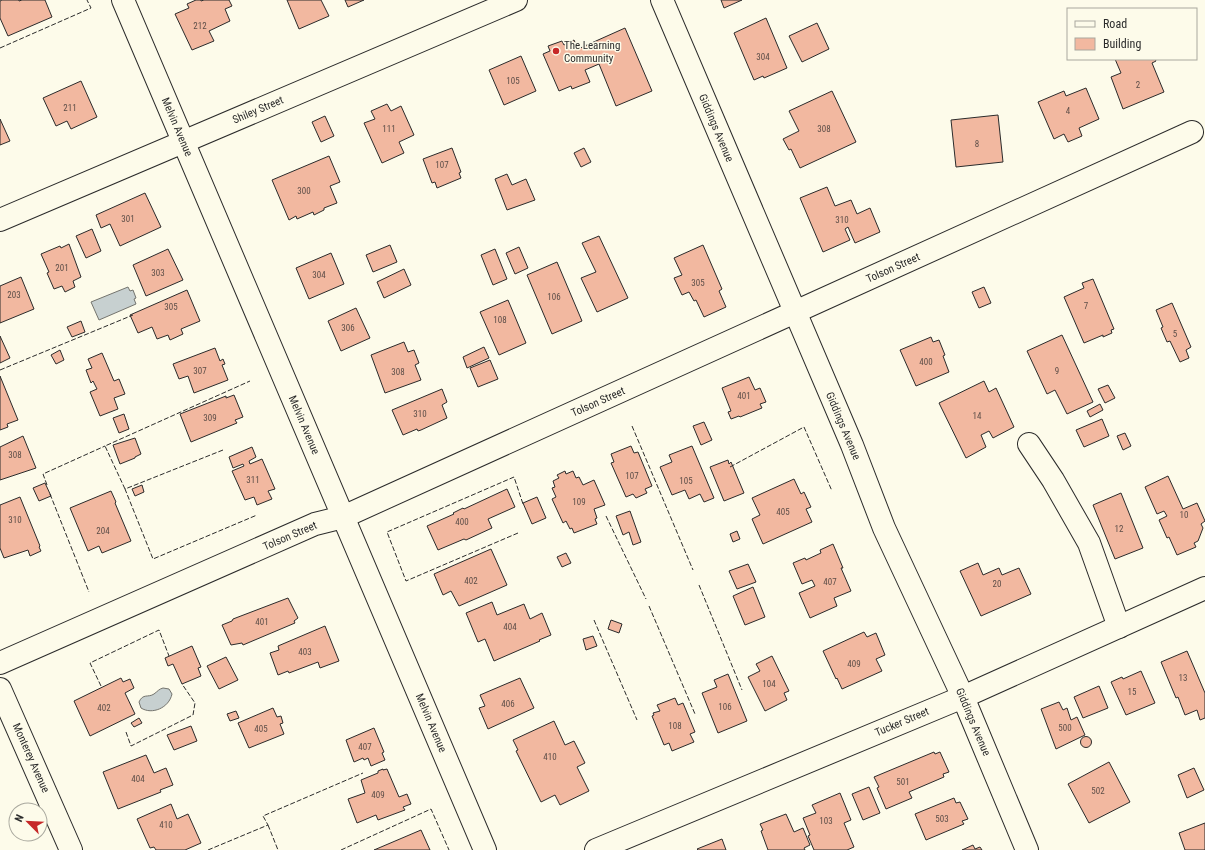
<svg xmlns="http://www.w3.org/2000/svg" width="1205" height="850" font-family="'Roboto Condensed',sans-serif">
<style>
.water{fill:#c7d0d0;stroke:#74746e}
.building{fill:#f2b8a0;stroke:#2b2b2b}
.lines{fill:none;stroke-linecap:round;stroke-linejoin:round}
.minor-casing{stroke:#2b2b2b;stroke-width:24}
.minor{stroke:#fdfbea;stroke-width:22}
.fence{stroke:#2b2b2b;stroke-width:1;stroke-dasharray:5 2;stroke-linecap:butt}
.poi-dot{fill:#c62828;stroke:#fdfbea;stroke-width:1.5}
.labels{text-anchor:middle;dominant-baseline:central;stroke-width:3;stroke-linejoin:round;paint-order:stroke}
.number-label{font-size:9px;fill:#5d4e48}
.poi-label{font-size:11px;fill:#2b2b2b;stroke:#fdfbea;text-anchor:start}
.street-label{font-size:11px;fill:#2b2b2b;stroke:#fdfbea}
</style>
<rect width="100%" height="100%" fill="#fdfbea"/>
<g class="water">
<path d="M128,287l2,4 3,-1 3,8 -2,1 2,5 -37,16 -8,-18z"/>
<path d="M163,688l6,1 3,5c-3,14 -20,21 -31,14l-2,-6c4,-9 9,-4 15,-8 4,-3 5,-5 9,-6z"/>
</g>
<g class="building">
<path d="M2,0h17v1l3,-1h23l7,17 -44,19 -8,-18v-17z"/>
<path d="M196,0h5v1l3,-1h25l3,6 -7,3 5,12 -21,10 5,10 -22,9 -17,-36 14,-6 -2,-4z"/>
<path d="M287,0h34l8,16 -30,13z"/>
<path d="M345,0h19l-16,7z"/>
<path d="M721,0h21l-18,8z"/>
<path d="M766,18l21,50 -23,10 -1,-2 -9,4 -20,-47z"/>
<path d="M817,23l12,26 -27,13 -13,-26z"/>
<path d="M625,28l27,63 -36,15 -17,-42 -14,6 5,12 -18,7 -1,-3 -12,5 -16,-37 7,-3 -2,-5 14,-5 2,4 10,-5 4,9z"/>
<path d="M521,56l15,35 -32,14 -15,-35z"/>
<path d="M1115,59h40l1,2 -4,2 12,29 -41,17 -12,-32 10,-4z"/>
<path d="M81,81l16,36 -26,12 -4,-8 -11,5 -13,-28z"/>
<path d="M1086,88l13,31 -20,9 3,8 -14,6 -4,-8 -10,5 -16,-37 26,-11 2,5z"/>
<path d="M832,91l24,51 -56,26 -9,-19 -2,1 -6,-11 16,-8 -10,-20z"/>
<path d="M387,104l4,7 10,-5 13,29 -15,7 5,11 -22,10 -18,-40 11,-4 -4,-8z"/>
<path d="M998,115l5,47 -47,5 -5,-47z"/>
<path d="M325,116l9,20 -13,6 -9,-20z"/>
<path d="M0,119l10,22 -10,4z"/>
<path d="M452,148l9,24 -2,1 2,5 -24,10 -2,-6 -3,1 -9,-24z"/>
<path d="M584,148l7,14 -10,5 -7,-14z"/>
<path d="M329,156l11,26 -10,4 7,17 -13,5v2l-10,5 -1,-3 -16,7 -1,-3 -7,4 -17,-40z"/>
<path d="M507,174l5,11 14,-6 9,21 -28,10 -12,-31z"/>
<path d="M827,187l8,19 16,-6 6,14 13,-6 10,24 -25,11 -7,-16 -3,2 5,11 -27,12 -23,-54z"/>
<path d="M145,193l16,34 -41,19 -10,-22 -9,4 -5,-13z"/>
<path d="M92,229l9,22 -15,7 -10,-22z"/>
<path d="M599,236l29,62 -31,14 -16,-34 15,-6 -14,-29z"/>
<path d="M69,244l12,33 -8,4 2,6 -10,5 -3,-6 -8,3 -7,-16 2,-1 -8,-18 19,-8 1,2z"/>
<path d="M390,245l7,17 -24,10 -7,-17z"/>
<path d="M703,245l19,44 -3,2 7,16 -22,10 -8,-17 -2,1 -5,-9 -7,3 -8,-17 8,-3 -8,-17z"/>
<path d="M519,247l9,21 -13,6 -9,-21z"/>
<path d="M168,249l15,31 -37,16 -13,-31z"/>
<path d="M495,249l12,30 -14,6 -12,-30z"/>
<path d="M331,253l13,31 -35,15 -13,-31z"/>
<path d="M557,262l25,59 -30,13 -25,-59z"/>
<path d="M404,269l7,16 -27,13 -7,-16z"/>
<path d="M21,277l13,32 -34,14v-37z"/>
<path d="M1093,279l21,50 -3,1 1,3 -9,4v-2l-19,8 -20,-46 20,-9 -2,-5z"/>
<path d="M984,287l7,16 -12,5 -7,-16z"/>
<path d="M187,290l13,31 -19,8 2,5 -13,6 -2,-5 -11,4 -5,-12 -14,6 -8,-18z"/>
<path d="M508,300l18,43 -27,12 -19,-43z"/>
<path d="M1172,303l19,44 -5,3 3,8 -9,4 -10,-21 -3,1 -6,-14 2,-1 -7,-17z"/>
<path d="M356,308l14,30 -29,13 -13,-30z"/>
<path d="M81,321l4,11 -13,5 -5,-10z"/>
<path d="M1062,335l31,67 -26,12 -12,-24 -8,4 -20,-43z"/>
<path d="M0,336l10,22 -10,5z"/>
<path d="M931,337l2,5 6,-2 6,15 -2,1 6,16 -33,14 -16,-36z"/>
<path d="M404,342l4,10 6,-2 5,13 -4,2 6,15 -36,13 -14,-38z"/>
<path d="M484,347l5,11 -22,10 -4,-11z"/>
<path d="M215,348l5,13 3,-2 2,5 -3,1 6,15 -34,13 -6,-17 -9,3 -6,-15z"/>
<path d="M60,350l4,10 -8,4 -5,-9z"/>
<path d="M102,353l12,28 5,-2 6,15 -11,4 4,11 -18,7 -10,-24 7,-3 -4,-8 -2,2 -5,-13 6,-2 -4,-9z"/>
<path d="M490,360l8,19 -20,8 -8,-19z"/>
<path d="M0,376l18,44 -11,4 1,3 -8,3z"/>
<path d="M749,377l6,13 5,-2 6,14 -6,2 2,4 -22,9 -1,-1 -8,3 -3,-7 3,-1 -9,-23z"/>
<path d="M984,381l5,11 7,-4 18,39 -21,11 -4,-7 -8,4 5,12 -20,11 -27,-55z"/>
<path d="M1108,385l7,13 -10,5 -7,-14z"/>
<path d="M442,389l5,13 -5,3 5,13 -26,12 -3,1 -1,-2 -14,6 -11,-25z"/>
<path d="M234,395l9,22 -8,3 2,3 -46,19 -11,-28 46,-18v2z"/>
<path d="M1100,404l3,6 -13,7 -3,-6z"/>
<path d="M124,414l5,15 -10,4 -6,-15z"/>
<path d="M1102,419l7,17 -25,11 -8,-17z"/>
<path d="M704,422l8,18 -11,5 -8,-19z"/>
<path d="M1125,433l6,13 -8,4 -6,-14z"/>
<path d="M23,436l13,32 -36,12v-33z"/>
<path d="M135,438l6,16 -6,3v1l-15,6 -7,-19z"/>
<path d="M631,446l3,7 4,-1 14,34 -7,3 2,4 -11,5 -3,-4 -7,3 -15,-34 3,-1 -3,-8z"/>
<path d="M692,446l22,52 -10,4 -4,-8 -11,5 -4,-9 -13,5 -12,-28 12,-5 -3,-7z"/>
<path d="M252,447l4,10 -7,4 1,3 12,-5 13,30 -7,2 4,8 -15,6 -3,-8 -9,3 -13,-29 12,-5 -1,-2 -10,4 -4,-11z"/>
<path d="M728,460l1,4 2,-2 13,31 -20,8 -14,-34z"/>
<path d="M565,471l1,3 7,-3 3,7 3,-1 4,8 11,-5 11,25 -11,4 3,9 -2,1 2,5 -23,9 -2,-5 -2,1 -4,-8 -3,2 -11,-24 4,-2 -4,-9 3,-1 -2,-6 6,-3 -2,-3z"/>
<path d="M1168,476l15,33 14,-6 8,18 -4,3 2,4 -5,13 -4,2 2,4 -19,8 -8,-18 -2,1 -8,-18 8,-4 -3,-5 -7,3 -12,-27z"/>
<path d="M794,479l7,15 3,-2 6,13 1,2 -5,2 6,13 -49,22 -11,-25 8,-4 -8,-17z"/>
<path d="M45,483l6,13 -12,5 -6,-13z"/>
<path d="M142,485l2,7 -9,4 -3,-7z"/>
<path d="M507,489l8,18 -27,12 4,9 -26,12 -2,-1 -26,11 -11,-24 27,-12 -1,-1 10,-5 1,1z"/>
<path d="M111,491l5,11 -1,1 16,38 -29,12 -3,-7 -11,5 -18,-43z"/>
<path d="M1121,493l22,55 -28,11 -22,-54z"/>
<path d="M20,497l20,49 -1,1 2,4 -11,5 -2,-6 -24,8 -4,-10v-43z"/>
<path d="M537,497l9,21 -14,6 -9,-21z"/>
<path d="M630,511l11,31 -8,3 -4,-13 -6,3 -7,-19z"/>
<path d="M737,531l3,8 -7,3 -3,-8z"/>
<path d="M833,544l10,24h-2l10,23 -17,7 3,8 -27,12 -11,-25 16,-7 -3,-6 -10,4 -9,-21 12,-5 1,2 15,-7 -1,-3z"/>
<path d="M491,549l16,36 -48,21 -8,-15 -8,4 -9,-21z"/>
<path d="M566,553l5,10 -9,4 -5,-10z"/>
<path d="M978,563l5,12 16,-7 3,7 17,-7 12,26 -50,22 -21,-45z"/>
<path d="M748,564l8,18 -19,7 -8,-18z"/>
<path d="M753,587l12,30 -20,8 -12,-29z"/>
<path d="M288,598l10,20 -4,3 1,2 -52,22 -1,-2 -11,2 -9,-20 10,-4 1,-2z"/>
<path d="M492,602l5,13 27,-11 6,15 12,-6 9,22 -12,5 1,1 -46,20 -9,-22 -7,3 -12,-29z"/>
<path d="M611,620l11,4 -3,9 -11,-4z"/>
<path d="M325,626l14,35 -19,7 -2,-6 -29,11 -1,-2 -10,4 -8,-22 9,-3 -1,-4z"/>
<path d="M864,632l3,5 9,-4 9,22 -9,4 6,12 -40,18 -5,-11 -1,1 -13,-28z"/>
<path d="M593,636l4,10 -11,4 -3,-11z"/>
<path d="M192,646l9,21 -3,1 3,8 -19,8 -9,-20 -5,2 -3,-8z"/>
<path d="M1187,651l18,42v25l-5,2 -3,-10 -12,5 -7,-18 -2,1 -15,-36z"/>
<path d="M772,656l17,35 -5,2 3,7 -22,11 -17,-34 12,-6 -4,-7z"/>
<path d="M226,657l12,23 -19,9 -12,-23z"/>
<path d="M1141,671l14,32 -29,12 -15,-33 11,-5 1,2z"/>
<path d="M728,674l19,47 -29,12 -16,-40 15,-6 -3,-7z"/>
<path d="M121,678l2,4 7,-3 4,9 -9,5 10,21 -45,22 -16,-35z"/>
<path d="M520,678l14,30 -46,21 -9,-21 6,-2 -5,-11z"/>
<path d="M1099,686l9,22 -25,10 -9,-21z"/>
<path d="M675,698l3,7 5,-2 12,29 -5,2 4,8 -22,9 -3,-8 -5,2 -12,-29 2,-1 -1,-2 7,-2 -3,-6z"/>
<path d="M1059,702l4,8 4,-2 4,12 6,-3 8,18 -29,14 -15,-40z"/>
<path d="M273,708l4,9 4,-1 2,7 -3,1 4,10 -35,14 -11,-25z"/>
<path d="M236,711l3,7 -9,3 -3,-7z"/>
<path d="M139,718l3,5 -8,4 -3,-4z"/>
<path d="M554,721l11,24 9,-4 11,22 -8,4 12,24 -29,14 -5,-10 -14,7 -25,-51 2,-1 -5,-10z"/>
<path d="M191,726l6,15 -23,9 -7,-15z"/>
<path d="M374,728l10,24 -2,1 3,7 -14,6 -3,-8 -4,2 -1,-2 -9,4 -8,-22z"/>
<circle cx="1086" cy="742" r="5.5"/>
<path d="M934,752l1,2 5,-2 9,20 -6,2 1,3 -35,15 3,6 -26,11 -9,-21 2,-1 -5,-10z"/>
<path d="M146,755l8,18 12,-5 7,17 -13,5 1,2 -43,17 -15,-37z"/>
<path d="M1109,762l21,40 -41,21 -21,-39z"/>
<path d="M1194,768l10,22 -17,8 -9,-23z"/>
<path d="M383,769v1l4,-1 12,28 8,-3 4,10 -8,3 2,3 -27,10 -2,-5 -19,8 -9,-24 17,-6 -4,-13 17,-7v-2z"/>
<path d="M869,787l11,26 -17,7 -11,-26z"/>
<path d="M840,793l11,27 -7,3 10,24 -7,3h-33l-6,-14 2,-1 -7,-17 13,-5 -4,-8z"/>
<path d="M954,798l2,5 4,-1 8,17 -6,2 2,3 -38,16 -11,-26z"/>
<path d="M171,804l6,15 11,-5 13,29 -16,7h-29l-2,-3 -4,1 -13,-29z"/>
<path d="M786,814l8,18 9,-4 7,17 -6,3 1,2h-37l-7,-19 2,-1 -3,-6z"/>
<path d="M1205,823v27h-20l-6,-17z"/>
<path d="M421,830l9,20h-56z"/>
<path d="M722,839l4,11h-28l-1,-1z"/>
<path d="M973,845l2,4 5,-2 2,3h-20z"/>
</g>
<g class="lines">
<g class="minor-casing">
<g id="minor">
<path d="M123,0l362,850"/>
<path d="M662,0l190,445 32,83 79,169 64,153"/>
<path d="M0,220l516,-220"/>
<path d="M1029,444l24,36 36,63 30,84"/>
<path d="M0,663l315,-139 28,-7 849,-385"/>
<path d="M0,689l71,161"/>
<path d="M596,850l367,-153 242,-109"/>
</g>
</g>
<use href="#minor" class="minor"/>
<g class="fence">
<path d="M0,48l91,-40 -4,-8"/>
<path d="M0,370l133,-55"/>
<path d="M632,426l61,144"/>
<path d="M223,450l-98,39 28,70 104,-44"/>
<path d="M730,467l74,-40 28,64"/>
<path d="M47,485l-4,-11 62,-28"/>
<path d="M125,489l-20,-43 145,-65"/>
<path d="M50,494l39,98"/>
<path d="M606,516l40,83"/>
<path d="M518,533l-112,48 -19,-49 127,-55 9,27"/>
<path d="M699,585l43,105"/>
<path d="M649,606l46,108"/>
<path d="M594,620l43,100"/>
<path d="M101,686l-11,-23 69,-33 10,26"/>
<path d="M126,732l5,14 62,-31 2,-12 -13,-19"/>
<path d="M268,825l10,25"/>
<path d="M208,850l60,-25 -5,-9 100,-43"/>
<path d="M341,850l90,-41 18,41"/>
</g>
</g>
<circle class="poi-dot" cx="556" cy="51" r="4"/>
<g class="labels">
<g class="number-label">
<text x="200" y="26">212</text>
<text x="763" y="57">304</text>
<text x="513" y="81">105</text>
<text x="1138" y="85">2</text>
<text x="70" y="108">211</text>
<text x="1068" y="111">4</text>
<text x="389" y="129">111</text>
<text x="824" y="129">308</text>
<text x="977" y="144">8</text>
<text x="442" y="165">107</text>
<text x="304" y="191">300</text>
<text x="128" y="219">301</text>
<text x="842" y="220">310</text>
<text x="62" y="268">201</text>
<text x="158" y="273">303</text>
<text x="319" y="275">304</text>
<text x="698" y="283">305</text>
<text x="14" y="295">203</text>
<text x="554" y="297">106</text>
<text x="1086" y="306">7</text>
<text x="171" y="307">305</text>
<text x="500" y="320">108</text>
<text x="348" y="328">306</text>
<text x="1175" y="334">5</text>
<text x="926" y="362">400</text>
<text x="200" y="371">307</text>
<text x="1057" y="371">9</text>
<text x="398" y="372">308</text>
<text x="744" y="396">401</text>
<text x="420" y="414">310</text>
<text x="977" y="416">14</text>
<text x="210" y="418">309</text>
<text x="15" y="455">308</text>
<text x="632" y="476">107</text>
<text x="253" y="480">311</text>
<text x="686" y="481">105</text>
<text x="579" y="502">109</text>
<text x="783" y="512">405</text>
<text x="1184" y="515">10</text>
<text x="15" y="520">310</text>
<text x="462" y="522">400</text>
<text x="1119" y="529">12</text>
<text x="103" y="531">204</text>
<text x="471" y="581">402</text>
<text x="830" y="582">407</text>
<text x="997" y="584">20</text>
<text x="262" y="622">401</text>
<text x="510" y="627">404</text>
<text x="305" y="652">403</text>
<text x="854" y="664">409</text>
<text x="1183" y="678">13</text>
<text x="769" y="684">104</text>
<text x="1132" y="692">15</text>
<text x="508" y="704">406</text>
<text x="725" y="707">106</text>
<text x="104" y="708">402</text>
<text x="675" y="726">108</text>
<text x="1065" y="728">500</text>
<text x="261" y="729">405</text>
<text x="365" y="747">407</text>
<text x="550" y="757">410</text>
<text x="138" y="779">404</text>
<text x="903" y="782">501</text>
<text x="1098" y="791">502</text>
<text x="378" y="795">409</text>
<text x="942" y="819">503</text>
<text x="826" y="821">103</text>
<text x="166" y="825">410</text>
</g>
<g class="poi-label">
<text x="564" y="45">The Learning<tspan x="564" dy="13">Community</tspan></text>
</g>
<g class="street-label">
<text transform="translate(258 110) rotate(-23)">Shiley Street</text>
<text transform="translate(177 127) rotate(67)">Melvin Avenue</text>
<text transform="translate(716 128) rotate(67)">Giddings Avenue</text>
<text transform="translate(893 268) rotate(-24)">Tolson Street</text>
<text transform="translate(598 402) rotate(-24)">Tolson Street</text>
<text transform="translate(304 425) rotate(67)">Melvin Avenue</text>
<text transform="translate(843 426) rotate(67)">Giddings Avenue</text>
<text transform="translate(290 536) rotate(-23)">Tolson Street</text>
<text transform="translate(902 722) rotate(-23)">Tucker Street</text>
<text transform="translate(973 722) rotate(67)">Giddings Avenue</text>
<text transform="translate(431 723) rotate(67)">Melvin Avenue</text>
<text transform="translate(31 758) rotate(66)">Monterey Avenue</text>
</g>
</g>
<rect x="1067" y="8" width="130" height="52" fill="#fdfbea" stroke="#a9a89e"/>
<rect x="1075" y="21" width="20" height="6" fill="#fdfbea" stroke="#a9a89e"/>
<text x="1103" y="28" font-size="12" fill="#2b2b2b">Road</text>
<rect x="1075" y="38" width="20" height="12" fill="#f2b8a0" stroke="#a9a89e"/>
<text x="1103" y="48" font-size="12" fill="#2b2b2b">Building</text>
<g transform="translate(28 822) rotate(294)"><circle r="19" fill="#fdfbea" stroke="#a9a89e"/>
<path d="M0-3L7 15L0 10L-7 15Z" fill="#c62828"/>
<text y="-6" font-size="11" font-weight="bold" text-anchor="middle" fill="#2b2b2b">N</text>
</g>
</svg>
